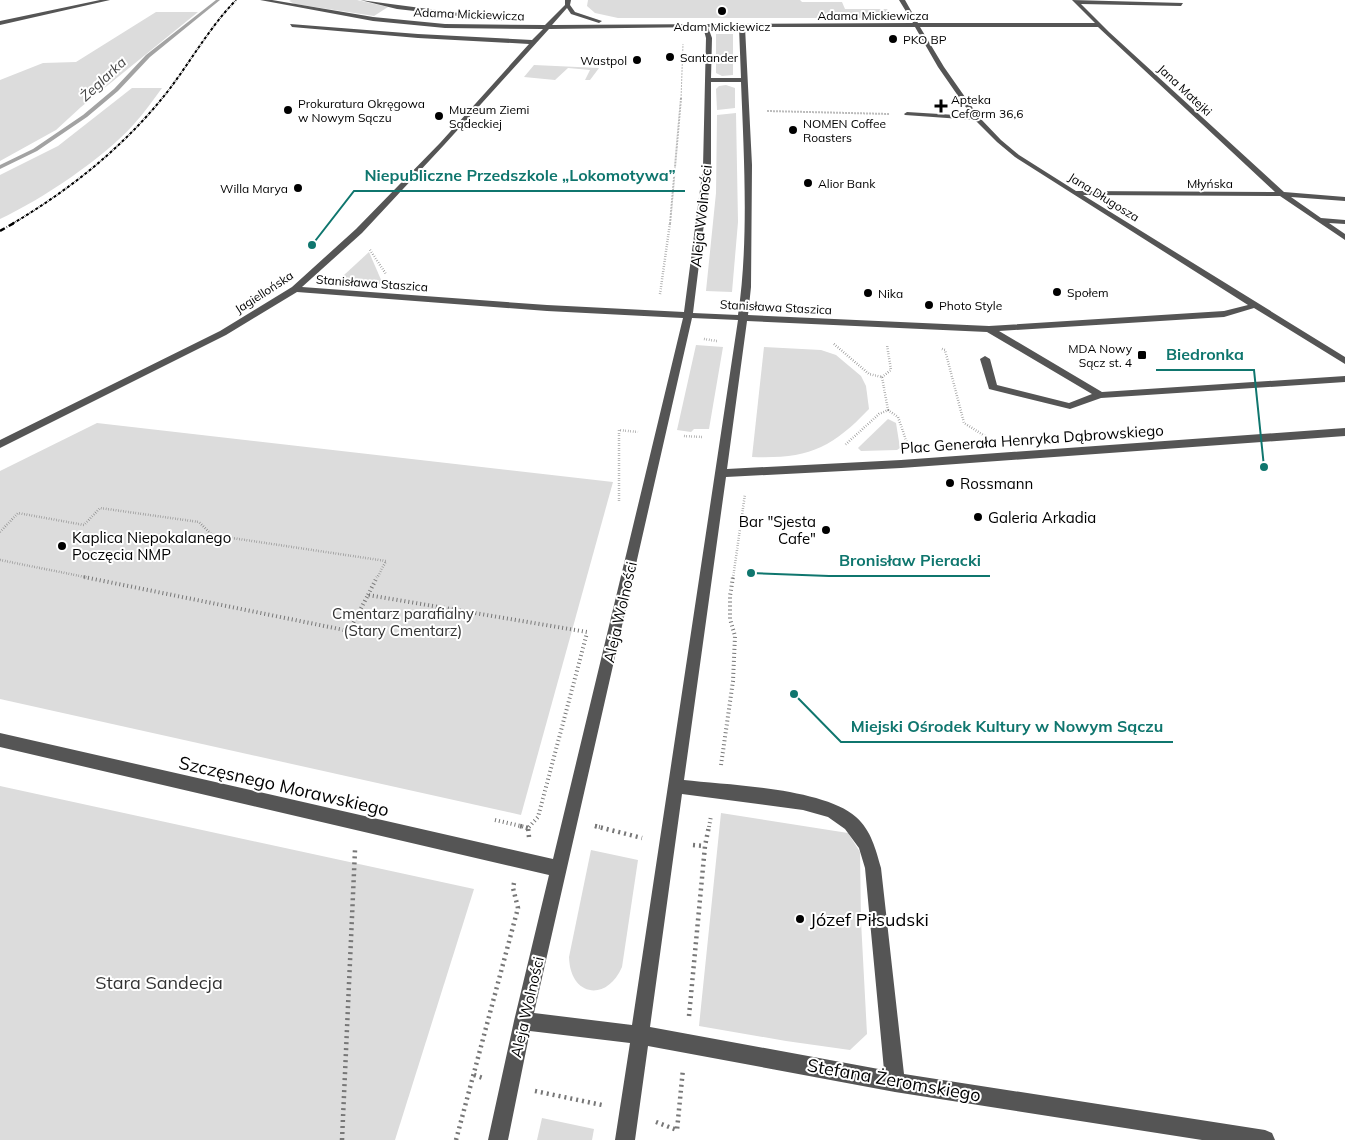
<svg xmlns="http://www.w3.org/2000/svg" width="1345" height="1140" font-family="Mulish,sans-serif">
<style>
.green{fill:#dcdcdc}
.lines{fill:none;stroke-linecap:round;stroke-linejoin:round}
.stream{fill:#a3a3a3;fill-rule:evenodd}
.path-far4{stroke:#777;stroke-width:1;stroke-dasharray:0.5 1;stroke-linecap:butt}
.path-far3{stroke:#777;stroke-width:2;stroke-dasharray:0.5 1;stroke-linecap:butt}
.path-far2{stroke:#777;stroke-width:2.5;stroke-dasharray:0.5 2;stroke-linecap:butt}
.path-far1{stroke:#777;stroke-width:4;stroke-dasharray:1 3;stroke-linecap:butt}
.path{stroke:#777;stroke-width:4.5;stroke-dasharray:2 4;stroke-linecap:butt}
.minor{fill:#555;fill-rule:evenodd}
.rail-far1{stroke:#000;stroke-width:2;stroke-dasharray:3 1 0.5 1;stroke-linecap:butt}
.rail{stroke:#000;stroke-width:2.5;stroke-dasharray:5.5 2 0.5 2;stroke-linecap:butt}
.poi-dot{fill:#000;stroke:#fff;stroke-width:2}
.labels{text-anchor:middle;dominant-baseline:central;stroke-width:4;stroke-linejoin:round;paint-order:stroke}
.far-street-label{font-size:12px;fill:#000;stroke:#fff}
.far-poi-label{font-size:12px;fill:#000;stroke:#fff;text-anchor:start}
.far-water-label{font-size:14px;font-style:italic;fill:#444;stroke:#fff}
.street-label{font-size:15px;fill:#000;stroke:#fff}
.poi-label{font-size:15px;fill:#000;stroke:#fff;text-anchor:start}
.park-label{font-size:15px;fill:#333;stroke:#fff}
.near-street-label{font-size:18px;fill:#000;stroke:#fff}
.near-poi-label{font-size:18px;fill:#000;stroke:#fff;text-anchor:start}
.near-park-label{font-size:18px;fill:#333;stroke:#fff}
.leader{fill:none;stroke:#0f766e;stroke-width:2}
.callout-dot{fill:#0f766e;stroke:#fff;stroke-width:2}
.callout-label{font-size:16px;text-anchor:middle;font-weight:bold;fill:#0f766e;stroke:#fff;stroke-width:4;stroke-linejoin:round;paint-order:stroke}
</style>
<rect width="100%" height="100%" fill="#fff"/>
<g class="green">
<path d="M291,0h66l31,7 -14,9 -79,-12 -6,-3z"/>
<path d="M588,0h212l2,2h40l3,7h42l4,6 -27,3h-246l-23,-5 -8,-7z"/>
<path d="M156,12h42l-117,95 -25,23 -56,31v-81l43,-17 33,-1z"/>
<path d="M716,34h17v41l-11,1 -6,-3z"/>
<path d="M534,65l65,3 -9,12h-5l5,-10 -22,-2 -13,12 -31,-3z"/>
<path d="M726,85l9,3v20l-18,2 -1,-21 3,-3z"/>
<path d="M132,88h30c-9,12 -18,25 -28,36 -30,34 -93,76 -134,95v-44l58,-29z"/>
<path d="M736,113l2,109 -6,70 -26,-1 10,-98 1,-78z"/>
<path d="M369,252l13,30 -4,3 -31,-3 -4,-6z"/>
<path d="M696,345l27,2 -14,82h-15l-3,3 -14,-2z"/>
<path d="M764,347l57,3 15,5 25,21 5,10 3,23c-38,40 -62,50 -117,48z"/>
<path d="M888,419l8,4 4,25 -3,2 -36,1 -3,-3 2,-2z"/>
<path d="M97,423l516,59 -92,333 -521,-116v-228z"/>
<path d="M0,786l474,103 -79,251h-395z"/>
<path d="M721,813l127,20 12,19 1,69 6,113 -17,16 -64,-9 -87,-15z"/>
<path d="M591,850l47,10 -16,107c-15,35 -52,30 -53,-10z"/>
<path d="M542,1118l52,11 -2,11h-55z"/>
</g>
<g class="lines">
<path class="stream" d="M216,0h4l-70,57 -32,34 -31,26 -50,34 -37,18v-4l33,-16 50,-34 31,-26 32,-34z"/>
<path class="path-far4" d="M681,99l2,-55"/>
<g class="path-far3">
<path d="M767,111l122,3"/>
<path d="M670,224l11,-126"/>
</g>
<g class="path-far2">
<path d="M370,250l16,24"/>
<path d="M660,294l10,-71"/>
<path d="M704,339l13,2"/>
<path d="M834,344l35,30 13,3 6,33 -9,4 -34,31"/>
<path d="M942,349l3,1 19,73 21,13"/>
<path d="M882,377l9,-7 -4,-25"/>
<path d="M888,410l10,7 9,26"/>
<path d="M684,436l19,1"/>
<path d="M619,501v-71l19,2"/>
<path d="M0,532l18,-19 66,12 16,-17 99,14 13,13 174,26 -9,17"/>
<path d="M0,560l90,18"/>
<path d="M733,578l12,-84"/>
</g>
<g class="path-far1">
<path d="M84,577l265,54 19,-36 219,37"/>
<path d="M368,595l9,-18"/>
<path d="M721,765l12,-84 2,-45 -5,-17v-23l3,-19"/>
<path d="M495,820l30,7"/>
<path d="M595,826l5,1"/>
<path d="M529,827l9,-10 49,-184"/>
<path d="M709,827l2,-11"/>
</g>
<g class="path">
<path d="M520,826l8,2"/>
<path d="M595,826l47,12"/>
<path d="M529,837l-1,-9 2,-2"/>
<path d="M693,845l12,1"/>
<path d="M689,1016l16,-170 4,-20"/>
<path d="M474,1075l9,3"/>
<path d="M535,1091l67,14"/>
<path d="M656,1122l21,8 6,-61"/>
<path d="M342,1140l13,-290"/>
<path d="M456,1140l62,-232 -5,-20 1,-5"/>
</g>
<g class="minor">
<path d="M100,0h10l-110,25v-4z"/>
<path d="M260,0h12l101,17 72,7 100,1 20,-20v-5h6l-1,5 5,7 27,9 -3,2 -28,-9 -4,-6 -15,17 361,-2 -14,-23h6l13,23h177l-23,-23 111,3 -2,3 -100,-2 28,28 175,160 61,5v4l-54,-4 30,21 24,2v4l-16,-1 16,11v6l-65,-44 -197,-1 262,162v7l-91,-56 -30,9 -225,14 103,61 243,-16v6l-244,16 -31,11 -81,-20 -9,-30 5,-3 5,3 7,26 72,18 23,-9 -105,-62 -240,-11 -20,148 174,-9 444,-32v8l-444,32 -175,9 -42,303c44,5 139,8 172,37 15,13 20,33 25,51l23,206 361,56 7,3 3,7h-73l-307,-48 -247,-46 -13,94h-20l15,-97 -100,-12 -22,109h-20l26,-119 35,-146 -549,-128v-14l553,126 130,-541 -136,-7 -250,-19 -71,43 -226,113v-8l220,-109 72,-44 64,-58 84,-86 89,-99 -111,-6 -126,-11 -2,-3 128,10 114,6 11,-11 -98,-1 -72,-7zM703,27l3,11 -3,129 -19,145 -137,-7 -245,-18 60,-54 82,-88 105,-116zM708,27h31l2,51h-30l1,-40zM745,27h170l23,40 34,49 -65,-4 -3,2 1,1 70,5 22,22 18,15 233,148 -24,6 -235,15 -241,-11 3,-28 1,-122zM920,27h178l177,165 -199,-1 -57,-36 -18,-15 -22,-23 -35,-50zM711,82h30c3,75 8,159 -3,233l-45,-2 18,-146zM692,318l46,2 -106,705 -98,-12zM682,794l121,16 25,7 17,12 14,19 6,20 19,202 -234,-43z"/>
<path d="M360,0l145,19 -3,2 -105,-12z"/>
</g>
<path class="rail-far1" d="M12,224c59,-35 113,-78 156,-133 23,-30 41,-63 68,-91"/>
<path class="rail" d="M0,231l14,-8"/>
</g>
<g class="poi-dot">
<circle cx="722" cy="11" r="5"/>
<circle cx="893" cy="39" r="5"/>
<circle cx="670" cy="57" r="5"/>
<circle cx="637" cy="60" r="5"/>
<path d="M938.5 98.5h5v5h5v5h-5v5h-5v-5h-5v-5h5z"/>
<circle cx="288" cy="110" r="5"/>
<circle cx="439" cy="116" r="5"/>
<circle cx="793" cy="130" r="5"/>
<circle cx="808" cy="183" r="5"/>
<circle cx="298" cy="188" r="5"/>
<circle cx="1057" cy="292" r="5"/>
<circle cx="868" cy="293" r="5"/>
<circle cx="929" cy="305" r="5"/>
<rect x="1137" y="350" width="10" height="10" rx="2.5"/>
<circle cx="950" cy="483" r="5"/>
<circle cx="978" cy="517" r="5"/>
<circle cx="826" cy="530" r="5"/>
<circle cx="62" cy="546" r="5"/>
<circle cx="800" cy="919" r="5"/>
</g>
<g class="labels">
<g class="far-street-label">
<text transform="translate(469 14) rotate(2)">Adama Mickiewicza</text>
<text x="873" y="15">Adama Mickiewicza</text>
<text transform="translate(1185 90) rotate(43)">Jana Matejki</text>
<text x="1210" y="183">Młyńska</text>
<text transform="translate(1104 197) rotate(32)">Jana Długosza</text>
<text transform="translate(372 283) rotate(4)">Stanisława Staszica</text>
<text transform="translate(264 292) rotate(-33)">Jagiellońska</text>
<text transform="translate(776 307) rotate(3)">Stanisława Staszica</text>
</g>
<g class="far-poi-label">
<text x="722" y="26" text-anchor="middle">Adam Mickiewicz</text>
<text x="903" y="39">PKO BP</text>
<text x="680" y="57">Santander</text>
<text x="627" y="60" text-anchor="end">Wastpol</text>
<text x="951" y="99">Apteka<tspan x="951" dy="14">Cef@rm 36,6</tspan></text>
<text x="298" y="103">Prokuratura Okręgowa<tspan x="298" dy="14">w Nowym Sączu</tspan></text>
<text x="449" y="109">Muzeum Ziemi<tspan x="449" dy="14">Sądeckiej</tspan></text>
<text x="803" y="123">NOMEN Coffee<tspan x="803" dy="14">Roasters</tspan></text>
<text x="818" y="183">Alior Bank</text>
<text x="288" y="188" text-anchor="end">Willa Marya</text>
<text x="1067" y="292">Społem</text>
<text x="878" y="293">Nika</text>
<text x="939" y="305">Photo Style</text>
<text x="1132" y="348" text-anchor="end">MDA Nowy<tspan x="1132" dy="14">Sącz st. 4</tspan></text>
</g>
<g class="far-water-label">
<text transform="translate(103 79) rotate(-43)">Żeglarka</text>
</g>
<g class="street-label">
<text transform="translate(701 216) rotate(-84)">Aleja Wolności</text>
<text transform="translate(1032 439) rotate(-4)">Plac Generała Henryka Dąbrowskiego</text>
<text transform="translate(620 612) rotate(-77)">Aleja Wolności</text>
<text transform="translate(527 1007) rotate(-77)">Aleja Wolności</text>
</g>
<g class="poi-label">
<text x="960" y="483">Rossmann</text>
<text x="988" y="517">Galeria Arkadia</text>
<text x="816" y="521" text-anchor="end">Bar "Sjesta<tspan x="816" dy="17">Cafe"</tspan></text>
<text x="72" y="537">Kaplica Niepokalanego<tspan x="72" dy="17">Poczęcia NMP</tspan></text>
</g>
<g class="park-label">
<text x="403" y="613">Cmentarz parafialny<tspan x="403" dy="17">(Stary Cmentarz)</tspan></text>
</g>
<g class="near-street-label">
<text transform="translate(284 786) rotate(13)">Szczęsnego Morawskiego</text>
<text transform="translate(894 1080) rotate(10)">Stefana Żeromskiego</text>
</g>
<g class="near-poi-label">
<text x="810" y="919">Józef Piłsudski</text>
</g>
<g class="near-park-label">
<text x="159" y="982">Stara Sandecja</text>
</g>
</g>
<path class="leader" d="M312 245L354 191H685M1264 467L1254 370H1156M751 573L829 576H990M794 694L841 742H1173"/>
<g class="callout-dot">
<circle cx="312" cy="245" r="5"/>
<circle cx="1264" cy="467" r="5"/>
<circle cx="751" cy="573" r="5"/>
<circle cx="794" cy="694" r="5"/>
</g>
<g class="callout-label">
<text x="520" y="181">Niepubliczne Przedszkole „Lokomotywa”</text>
<text x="1205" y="360">Biedronka</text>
<text x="910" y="566">Bronisław Pieracki</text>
<text x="1007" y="732">Miejski Ośrodek Kultury w Nowym Sączu</text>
</g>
</svg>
